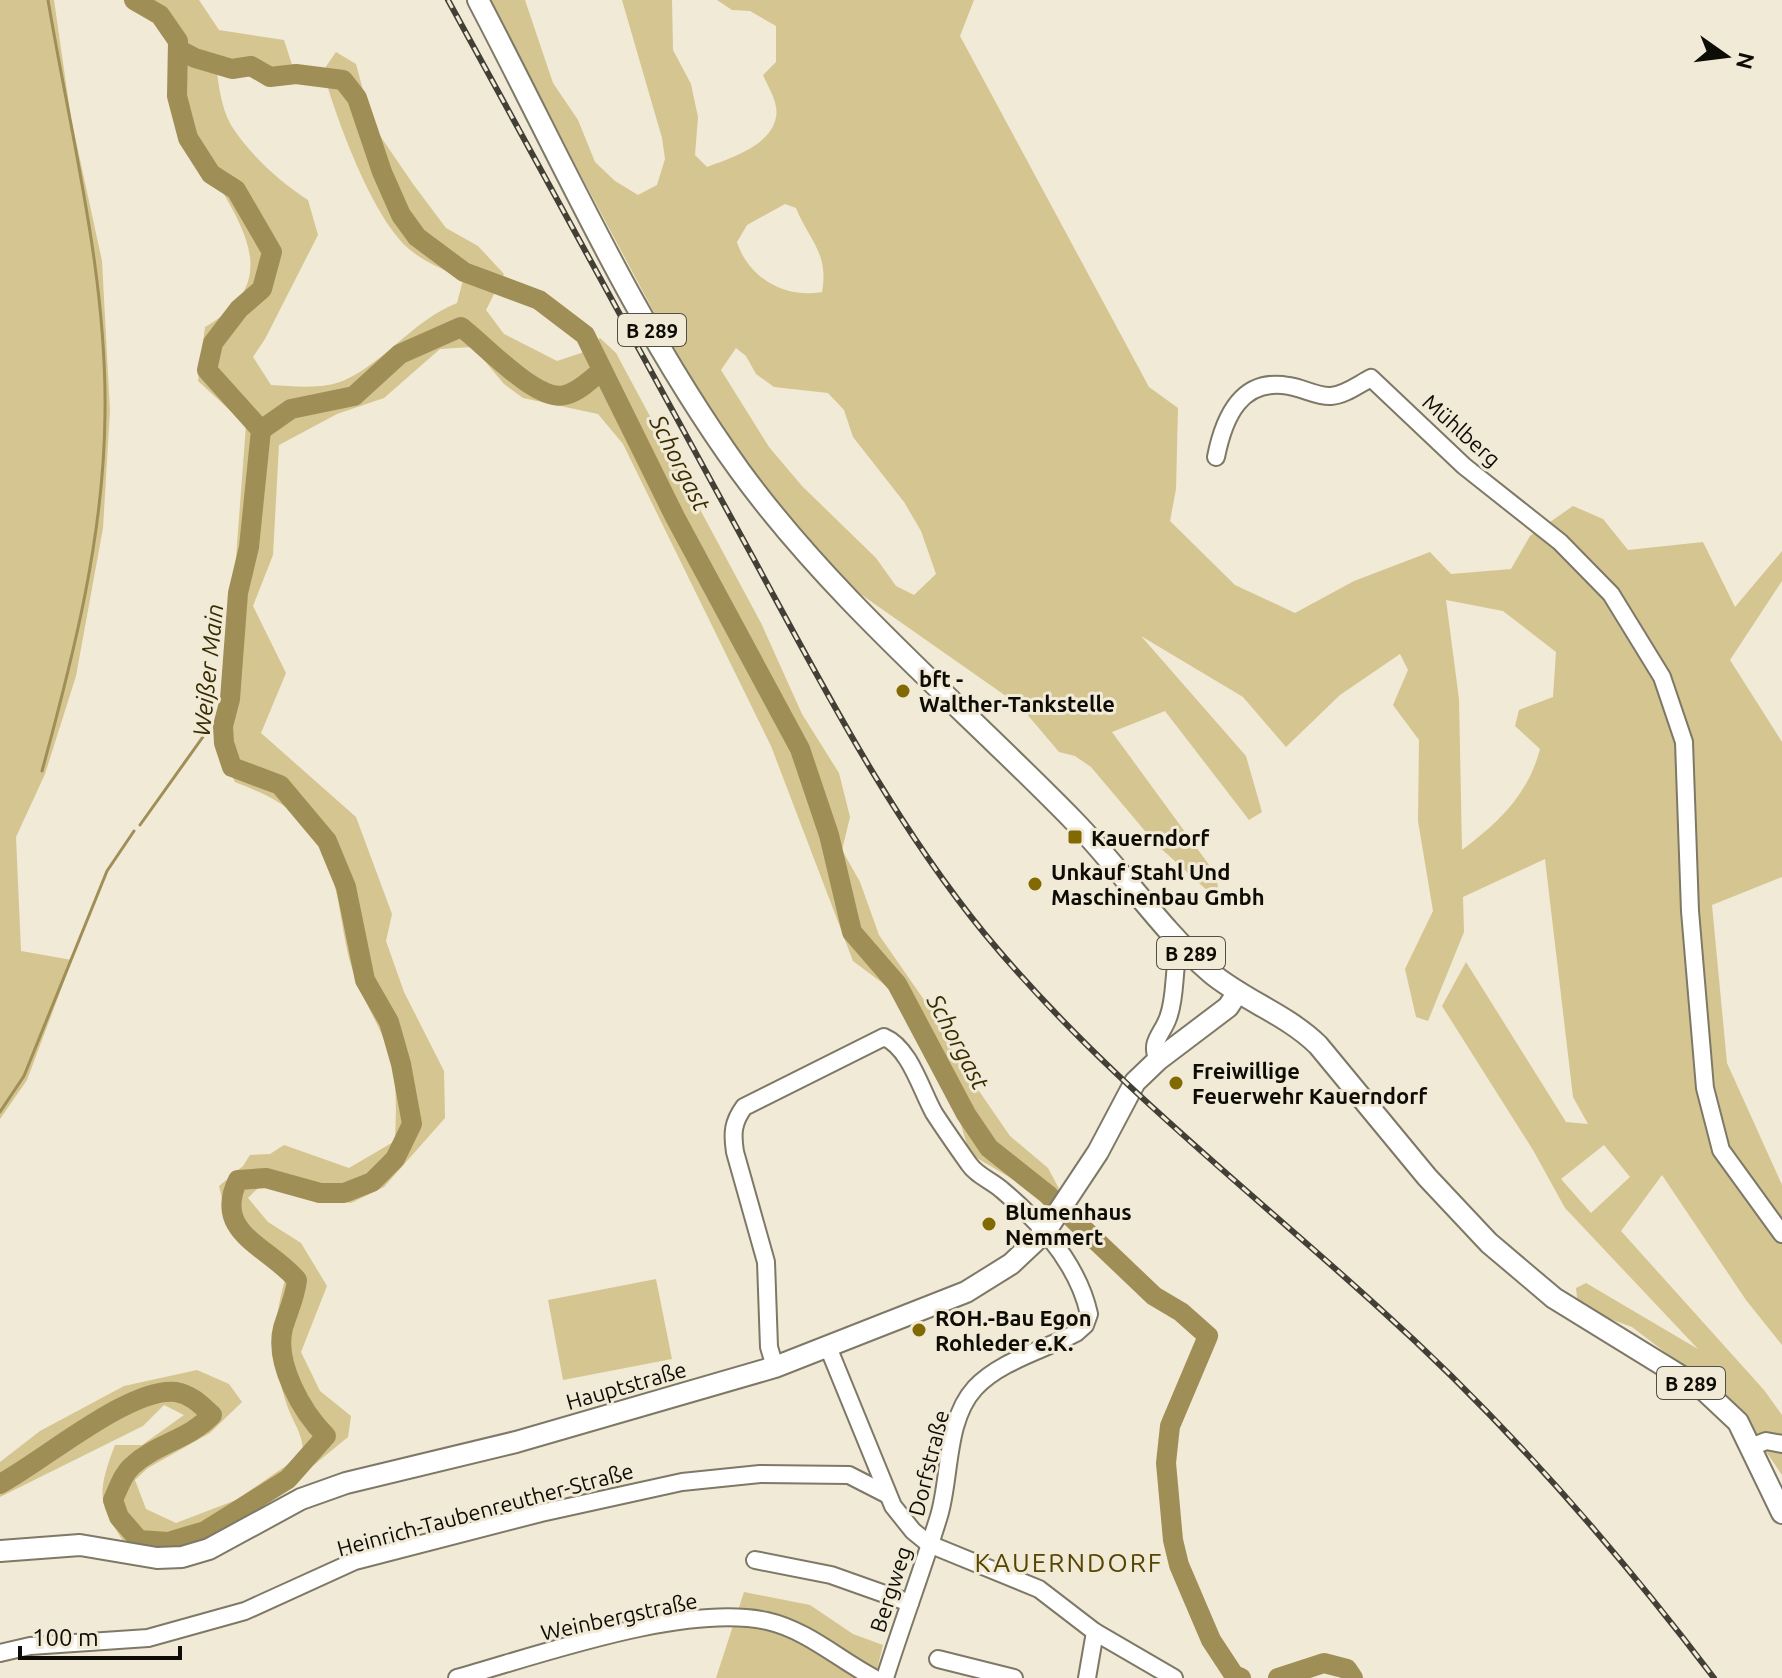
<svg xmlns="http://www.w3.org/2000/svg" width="1782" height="1678" font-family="Ubuntu,sans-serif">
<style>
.green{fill:#d5c590;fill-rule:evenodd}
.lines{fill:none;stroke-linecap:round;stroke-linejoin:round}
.stream{stroke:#a08e57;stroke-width:3}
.river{stroke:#a08e57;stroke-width:20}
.minor-casing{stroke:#7e7866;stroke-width:20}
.major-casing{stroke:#7e7866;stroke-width:24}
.minor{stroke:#fff;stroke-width:16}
.major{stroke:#fff;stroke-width:20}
.rail-casing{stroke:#423f36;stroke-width:6}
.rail{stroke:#f1ead6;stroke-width:3;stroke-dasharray:9;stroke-linecap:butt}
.poi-dot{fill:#826901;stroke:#f1ead6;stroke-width:3}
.labels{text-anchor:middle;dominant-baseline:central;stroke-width:6;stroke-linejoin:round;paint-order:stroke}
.shield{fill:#f1ead6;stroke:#524f44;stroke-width:2}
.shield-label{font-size:20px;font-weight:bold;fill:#0e0c06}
.street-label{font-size:22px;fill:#0e0c06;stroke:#f1ead6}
.poi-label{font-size:22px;font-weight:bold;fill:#0e0c06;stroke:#f1ead6;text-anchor:start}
.water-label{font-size:24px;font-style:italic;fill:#392c00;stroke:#f1ead6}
.quarter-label{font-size:26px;letter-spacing:2px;fill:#564502;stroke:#f1ead6}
</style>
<rect width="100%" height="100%" fill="#f1ead6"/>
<g class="green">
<path d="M0,0h54l17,118 31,143 8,150 -7,117 -27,148 -31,98 -29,63 5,114 51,9 -45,120 -27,39z"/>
<path d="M144,0h55l20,30 65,10 11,34 -80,-17c3,22 5,49 16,68 18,29 49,57 77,75l10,35 -53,104 -12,18 18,28c24,1 51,5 74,-5 41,-19 69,-60 112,-77l6,-23c-17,-10 -39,-18 -54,-31 -37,-32 -73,-131 -86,-178l13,-19 20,12 16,60 41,60 33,44 32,18 26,28 -18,36 18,24 53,27 27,-9 16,-14 16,15 145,270 41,91 37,59 11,44 -8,33 18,32 19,53 52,75 28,52 51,74 38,32 17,32 -10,13 -10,-15 -75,-44 -15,-48 -26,-43 -5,-23 -27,-46 -44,-33 -82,-215 -148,-302 -25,-30 -75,-16 -19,-14 -31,-37 -33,2 -56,49 -47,16 -58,31 -6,110 -20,51 33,67 -25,60 95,84 36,97 -6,27 18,51 40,79 1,47 -61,69 -33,16 -90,-18 -13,13 20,24 33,21 26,43 -26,66 19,39 31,25 -3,21 -116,95 -54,21 -43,6c-33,-51 -43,-55 -20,-114h27l42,-30 -20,-10 -21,21 -143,71v-35l40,-31 84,-45 73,-16 32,14 13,18 -32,31 -62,35 -13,12 11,29 30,14 60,-23 67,-46c0,-20 -8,-28 -15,-46 -16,-44 -16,-84 -3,-128l-56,-54 -10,-40 24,-20 7,-11 20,-1 14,-9 65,23 46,-27c1,-28 3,-66 -7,-92 -11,-29 -28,-53 -37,-84 -11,-37 -11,-84 -31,-118 -22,-39 -47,-50 -85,-65l-20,-39 15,-105 16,-213 -48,-44 7,-54c99,-56 9,-128 -14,-198 -10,-29 -1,-63 -9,-91 -3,-11 -12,-23 -18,-32z"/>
<path d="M487,0h38l28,83 25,37 17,42 20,19 23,14 19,-10 8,-26 -3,-21 -40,-138h50l1,50 18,34 7,33 -3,38 12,12c23,-9 64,-21 69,-50 3,-14 -8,-30 -13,-42l13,-13v-36l-26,-15 -18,-1 -15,-10h257l-14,36 189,351 29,21 -2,81 -6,32 65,64 60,28 59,-32 76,-29 21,22 60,-5 19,-33 43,-30 30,13 25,31 75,-8 32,65 47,-56v30l-52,79 52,82v135l-70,28 15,158 55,122v160l-36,-45 -84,-125 -41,56 143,159 18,25v60l-48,-70 -102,-78 -54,-20 -2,-19 10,-5 112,66 -133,-141 -32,-58 -91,-144 24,-44 100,160 22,2 -15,-27 -28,-238 -82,38 1,35 -36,89 -12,-4 -11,-48 28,-58 -15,-90 1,-81 -26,-35 15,-35 -8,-16 -60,41 -54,52 -43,-50 -102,-61 105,120 16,56 -13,8 -84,-109 -53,21 103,141 3,14 -9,5 -53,-48 -65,-77 -16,-11 -16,-4 -39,-46 -171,-120 -117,-139 -68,-116zM785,204l11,4c14,34 33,45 26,84 -38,7 -74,-15 -85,-50l10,-17zM736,348l10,8 10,18 18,13 54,6 16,17 9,27 51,65 17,29 15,43 -22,21 -18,-9 -20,-28 -74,-72 -33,-39 -48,-77zM1446,600l57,11 53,41 -3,45 -34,13 -4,16 25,23c-12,46 -41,73 -78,101l-3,-151zM1604,1145l26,32 -39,36 -30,-34z"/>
<path d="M656,1279l16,80 -109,21 -15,-80z"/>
<path d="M744,1592l66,13 43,29 30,11 -8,33h-159z"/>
</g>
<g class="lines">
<g class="stream">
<path d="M42,771c32,-117 62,-236 63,-357 2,-140 -34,-277 -57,-414"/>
<path d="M140,825l65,-91"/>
<path d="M0,1112l24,-36 83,-205 27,-40"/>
</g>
<g class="river">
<path d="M178,49l17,9 37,11 19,-3 19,11 26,-3 47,6 14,18 25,74 19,43 16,22 47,35 75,28 46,35 90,182 125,232 29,86 23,97 45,52 69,130 23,34 58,46 107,102 27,16 27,24 -38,90 -4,37 7,77 6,25 32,75 23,35 7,3"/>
<path d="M261,430l30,-21 63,-13 46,-42 61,-27c23,17 76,76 104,68 13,-3 27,-16 37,-25"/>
<path d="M0,1484c43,-23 131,-98 176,-92 16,3 25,13 36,23 -24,25 -55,28 -80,51 -9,8 -14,23 -19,34l6,17 20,23 29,2 37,-11 83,-52 38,-43c-24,-24 -52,-73 -43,-108 5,-17 12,-30 14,-48 -29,-34 -85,-47 -59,-100l28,-2 54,15h24l28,-11 23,-23 17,-35 -11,-60 -12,-42 -24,-42 -19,-93 -19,-46 -47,-56 -48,-18 -8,-24 -1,-17 7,-27 8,-106 11,-46 12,-117 -54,-60 6,-27 26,-34 23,-20 10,-37 -36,-62 -25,-16 -23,-36 -11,-42 1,-55 -18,-26 -26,-15"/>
<path d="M1278,1678l46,-15 23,6 6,9"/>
</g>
<g class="minor-casing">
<g id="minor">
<path d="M1216,457c8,-40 25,-80 73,-71 14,2 29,11 42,10 14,-1 28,-12 40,-18l93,88 96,76 51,52 51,83 22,65 6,169 15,177 16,62 61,84"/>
<path d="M1158,1060c-9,-18 4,-25 10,-42 8,-21 5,-43 10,-65l6,-6"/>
<path d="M828,1347l65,159 20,25 16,13 110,45 56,43 79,46"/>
<path d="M775,1367l-6,-20 -3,-85 -31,-110c-3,-19 -2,-30 9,-45l140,-70c26,11 37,53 50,76 11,17 23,34 35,51 8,12 22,16 33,26 38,32 76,74 87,124l-4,11 -9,8c-32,17 -76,28 -101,55 -30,33 -24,88 -36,128 -17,55 -37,108 -54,162"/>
<path d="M1751,1447l15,-6 16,3"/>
<path d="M755,1560l76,15 79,28"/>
<path d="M0,1653l30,-7 118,-8 97,-27 110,-50 186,-48 141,-31 78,-8 89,1 39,20"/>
<path d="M938,1659l76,19"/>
<path d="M457,1678c83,-23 226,-75 310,-57 40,9 71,38 107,57"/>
<path d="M1087,1678l8,-46"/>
</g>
</g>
<g class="major-casing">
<g id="major">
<path d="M478,0c83,158 157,326 262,471 95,130 222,235 334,350 47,48 86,108 137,152 34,28 75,41 107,72l109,132 62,66 65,55 151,93 33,31 44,91"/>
<path d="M0,1551l80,-6 77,13 25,-1 27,-8 92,-50 45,-16 170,-41 259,-75 191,-75 45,-28 34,-32 53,-80 37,-70 23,-22 70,-53 10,-15"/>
</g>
</g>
<use href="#minor" class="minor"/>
<use href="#major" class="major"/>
<g class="rail-casing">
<path id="rail" d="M448,0c99,181 198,362 297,543 73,133 142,271 239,390 116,141 260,252 394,374 125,112 235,238 336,371"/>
</g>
<use href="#rail" class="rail"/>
</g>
<g class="poi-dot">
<circle cx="903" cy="691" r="8"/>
<rect x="1067" y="829" width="16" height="16" rx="4"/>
<circle cx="1035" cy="884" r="8"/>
<circle cx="1176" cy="1083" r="8"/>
<circle cx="989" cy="1224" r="8"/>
<circle cx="919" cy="1330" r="8"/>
</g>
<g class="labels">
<g class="shield">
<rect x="618" y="314" width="68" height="32" rx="6"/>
<rect x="1157" y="937" width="68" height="32" rx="6"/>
<rect x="1657" y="1367" width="68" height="32" rx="6"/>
</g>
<g class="shield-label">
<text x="652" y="330">B 289</text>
<text x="1191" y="953">B 289</text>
<text x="1691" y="1383">B 289</text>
</g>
<g class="street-label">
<text transform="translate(1462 430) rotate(42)">Mühlberg</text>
<text transform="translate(626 1385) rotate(-16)">Hauptstraße</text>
<text transform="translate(928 1463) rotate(-76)">Dorfstraße</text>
<text transform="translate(485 1509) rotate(-15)">Heinrich-Taubenreuther-Straße</text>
<text transform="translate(890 1589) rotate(-72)">Bergweg</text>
<text transform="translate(619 1616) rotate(-12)">Weinbergstraße</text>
</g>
<g class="poi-label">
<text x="919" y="678">bft -<tspan x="919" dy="25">Walther-Tankstelle</tspan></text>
<text x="1091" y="837">Kauerndorf</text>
<text x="1051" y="871">Unkauf Stahl Und<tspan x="1051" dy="25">Maschinenbau Gmbh</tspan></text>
<text x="1192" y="1070">Freiwillige<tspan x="1192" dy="25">Feuerwehr Kauerndorf</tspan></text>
<text x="1005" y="1211">Blumenhaus<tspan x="1005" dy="25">Nemmert</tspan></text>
<text x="935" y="1317">ROH.-Bau Egon<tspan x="935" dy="25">Rohleder e.K.</tspan></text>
</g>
<g class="water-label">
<text transform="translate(680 463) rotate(63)">Schorgast</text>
<text transform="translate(208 670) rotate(-84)">Weißer Main</text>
<text transform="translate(958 1042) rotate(62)">Schorgast</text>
</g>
<g class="quarter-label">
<text x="1069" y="1562">KAUERNDORF</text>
</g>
</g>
<g transform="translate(1726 56) rotate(104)" stroke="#f1ead6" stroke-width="6" paint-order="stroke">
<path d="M0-6L14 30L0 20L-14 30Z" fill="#0e0c06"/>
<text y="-12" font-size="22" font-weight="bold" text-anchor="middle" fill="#0e0c06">N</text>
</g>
<path d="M20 1646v12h160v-12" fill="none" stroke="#0e0c06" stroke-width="4"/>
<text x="32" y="1646" font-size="24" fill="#0e0c06" stroke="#f1ead6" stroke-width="6" paint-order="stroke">100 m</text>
</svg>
